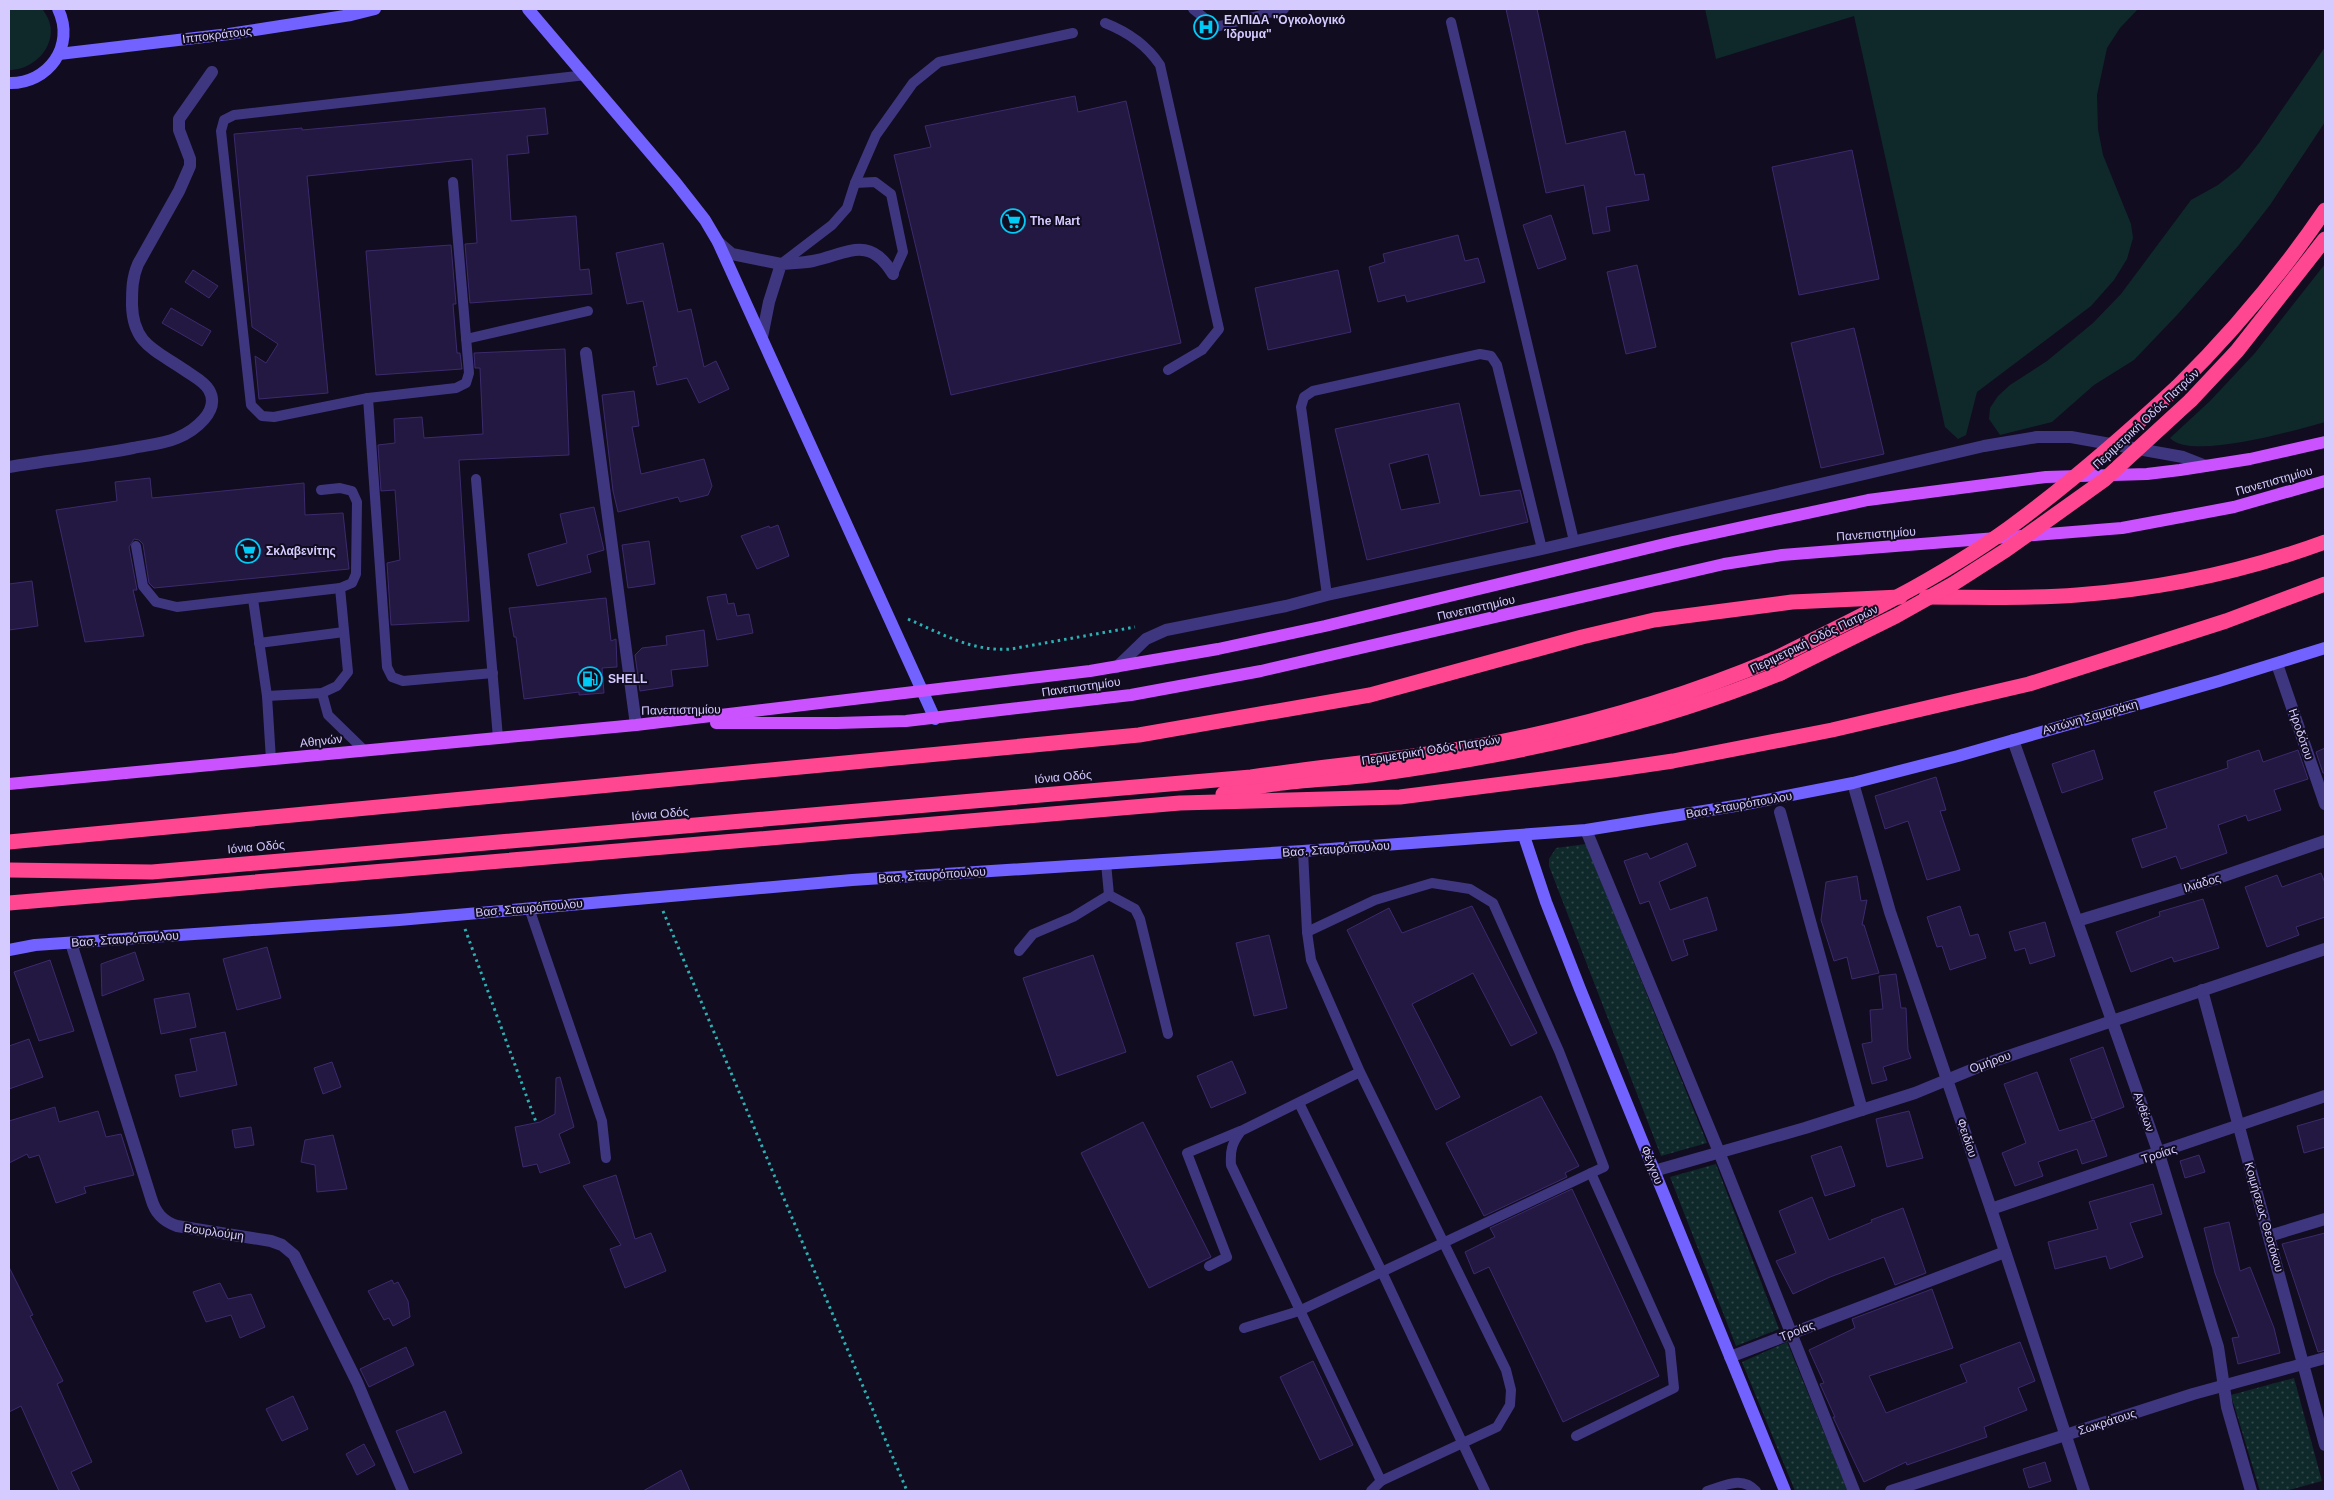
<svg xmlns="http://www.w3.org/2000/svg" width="2334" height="1500" font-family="Arial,sans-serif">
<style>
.grass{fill:#0f292a}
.park{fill:url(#park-dots)}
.building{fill:#231841;stroke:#3c2a6d;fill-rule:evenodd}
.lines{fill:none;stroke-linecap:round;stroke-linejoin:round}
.path{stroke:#2cb1b2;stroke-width:3;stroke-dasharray:2.5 4;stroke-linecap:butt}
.lane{stroke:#3f3680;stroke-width:10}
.street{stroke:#3f3680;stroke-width:12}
.secondary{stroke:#7262ff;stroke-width:12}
.primary{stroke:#cb52ff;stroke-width:12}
.highway{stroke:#ff4691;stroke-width:15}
.highway-bridge{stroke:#ff4691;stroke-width:15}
.labels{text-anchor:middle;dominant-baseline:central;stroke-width:4;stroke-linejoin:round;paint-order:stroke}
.poi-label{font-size:12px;font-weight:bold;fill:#d5cbff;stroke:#110c20;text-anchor:start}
.street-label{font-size:12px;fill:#d5cbff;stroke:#110c20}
</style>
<defs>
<pattern id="park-dots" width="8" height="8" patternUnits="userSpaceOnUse" patternTransform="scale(1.25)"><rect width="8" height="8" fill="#0f292a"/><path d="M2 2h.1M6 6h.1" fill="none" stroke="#31474a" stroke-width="1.8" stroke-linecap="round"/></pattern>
</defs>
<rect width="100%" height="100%" fill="#110c20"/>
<g class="grass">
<path d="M9,9h33c23,27 -3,61 -33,61z"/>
<path d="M1705,9h433l-18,19 -13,20 -10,47 1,34 5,26 28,69 2,14 -6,21 -13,21 -23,26 -114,86 -11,43 -8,4 -13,-12 -91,-411 -138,43z"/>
<path d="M2325,47v75l-55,83 -32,41 -61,69 -43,45 -40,25 -42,37 -52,13 -11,-16 1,-11 8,-12 12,-11 37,-24 46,-38 28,-29 70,-94 27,-15 21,-17 20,-25z"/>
<path d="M2325,264v158c-28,8 -135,39 -155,16l40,-37 45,-48z"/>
</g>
<g class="park">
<path d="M1586,844l121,299 -46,13 -112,-290v-7l7,-11z"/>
<path d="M1716,1164l63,165 -43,17 -66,-169z"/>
<path d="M1787,1342l61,149h-53l-53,-129z"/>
<path d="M2294,1378l28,103 -37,10h-25l-29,-96z"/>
</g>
<g class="building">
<path d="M1506,9h31l29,135 59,-13 10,44 9,-1 5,26 -43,7 4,24 -17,3 -9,-49 -38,8z"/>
<path d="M1075,96l3,16 48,-11 55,242 -230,52 -57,-240 37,-8 -6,-21z"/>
<path d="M545,108l3,26 -21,2 2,17 -22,2 4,66 65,-5 4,54 9,-1 3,25 -122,9 -5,-59 12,-1 -5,-84 -165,17 21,217 -69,6 -4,-43 11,7 12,-19 -26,-17 -18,-193 68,-6v2z"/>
<path d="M1852,150l27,129 -80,16 -27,-128z"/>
<path d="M1551,215l15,44 -28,10 -15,-44z"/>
<path d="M1458,235l7,26 13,-3 7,24 -78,20 -2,-7 -27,7 -9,-35 16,-5 -2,-8z"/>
<path d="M663,243l15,69 13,-3 13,58 12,-6 13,28 -30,14 -12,-25 -30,7 -4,-18 4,-1 -14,-65 -16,3 -11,-51z"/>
<path d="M451,245l5,59h-3l4,49h3l2,16 -86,6 -10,-124z"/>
<path d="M1637,265l19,82 -30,7 -19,-82z"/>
<path d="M193,270l25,16 -9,12 -24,-16z"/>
<path d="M1338,270l13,62 -83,18 -13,-62z"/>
<path d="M171,308l40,23 -9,15 -40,-23z"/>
<path d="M1854,328l30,126 -63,14 -30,-125z"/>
<path d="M565,349l4,106 -110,5 10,161 -78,4 -4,-62 13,-3 -5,-70 -14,1 -3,-46 17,-2 -1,-24 28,-2 2,21 59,-4 -3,-66h-5l-1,-15z"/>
<path d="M634,391l5,35 -7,1 9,47 63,-15 8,27 -4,9 -28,7 -2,-5 -60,15 -5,-21 -11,-96z"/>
<path d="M1459,403l21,93 40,-6 8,32 -161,38 -32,-131zM1428,454l12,49 -39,7 -12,-46z"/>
<path d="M150,478l2,20 152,-15 1,32 38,-2 6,56 -195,19 -5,-5 -6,-39 -4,-4 -5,-1 -5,8 8,43h-4l11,46 -59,6 -29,-132 61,-9 -2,-19z"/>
<path d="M594,507l10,43 -17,5 4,17 -54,14 -9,-32 39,-11 -7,-29z"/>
<path d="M778,525l11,31 -32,13 -16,-33 28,-10 1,2z"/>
<path d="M649,541l6,43 -27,4 -6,-43z"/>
<path d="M32,581l6,45 -29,4v-46z"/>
<path d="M726,594l2,10 6,-1 3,13 12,-2 4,19 -36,7 -10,-43z"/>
<path d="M606,598l5,43 5,-2 1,28 -15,1 2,25 -25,2v-3l-55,7 -8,-62h-2l-5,-29z"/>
<path d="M704,630l4,36 -37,4 2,16 -33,5 -5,-36 7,-7 25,-3 -1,-9z"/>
<path d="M2325,748v25h-2l-7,-21z"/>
<path d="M2094,750l9,29 -41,14 -10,-29z"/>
<path d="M2259,750l4,12 35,-12 10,29 -34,11 7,20 -33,11 -2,-6 -28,10 9,28 -46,16 -5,-13 -34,12 -10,-29 35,-11 -13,-36 74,-24 -1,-7z"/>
<path d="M1936,777l10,33 -6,1 20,59 -33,10 -19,-59 -23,8 -10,-33z"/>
<path d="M1687,843l9,23 -37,16 11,28 37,-13 10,33 -34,10 5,15 -16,6 -23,-60 -9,3 -16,-43 23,-8 3,6z"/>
<path d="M2321,873l4,10v34l-29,10 3,8 -32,12 -22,-60 32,-12 5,12z"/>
<path d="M1857,876l4,25 6,-1 -5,25h2l15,48 -27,6 -5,-22 -13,4 -13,-41 5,-38z"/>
<path d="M2203,899l16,49 -45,14 -2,-5 -41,15 -15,-40 44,-16 -1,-4z"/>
<path d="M1472,906l65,127 -26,13 -38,-73 -61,31 48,93 -24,13 -89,-180 42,-22 13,25z"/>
<path d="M1960,906l10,30 8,-2 8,24 -36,12 -8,-24 -5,1 -10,-30z"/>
<path d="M2045,922l10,34 -25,8 -5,-16 -10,3 -6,-19z"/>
<path d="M1269,935l18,73 -33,8 -18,-73z"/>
<path d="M267,947l14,51 -44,12 -14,-51z"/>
<path d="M135,952l9,28 -42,16 -1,-32z"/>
<path d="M1093,955l33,97 -69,24 -34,-98z"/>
<path d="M50,960l24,71 -35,10 -25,-69z"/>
<path d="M1896,974l5,34h5l2,42 3,8 -28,9 4,13 -15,4 -10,-40 10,-2 -2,-32 13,-1 -4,-33z"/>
<path d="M189,993l7,34 -35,7 -7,-35z"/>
<path d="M225,1032l12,53 -57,12 -5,-22 22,-4 -7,-32z"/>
<path d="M29,1039l14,38 -34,12v-43z"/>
<path d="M2103,1047l21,60 -32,12 -22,-60z"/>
<path d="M1232,1061l14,32 -35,15 -14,-32z"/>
<path d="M332,1062l9,25 -18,7 -9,-26z"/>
<path d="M2037,1072l22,59 35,-11 13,36 -25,8 -5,-15 -39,13 5,14 -28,10 -13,-33 24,-10 -22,-59z"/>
<path d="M560,1077l14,50 -15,7 11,29 -30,10 -3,-9 -14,3 -8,-40 25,-5 15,-8 1,-36z"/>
<path d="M1541,1096l38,70 -14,7 2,4 -83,39 -38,-73z"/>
<path d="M55,1107l4,15 39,-11 8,26 15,-3 13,41 -50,12 2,6 -30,10 -17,-48 -10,3 -2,-4 -18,9v-42z"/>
<path d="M1909,1111l14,47 -36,9 -11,-48z"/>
<path d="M2325,1118v29l-21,6 -7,-27z"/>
<path d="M1143,1122l68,135 -62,31 -68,-135z"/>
<path d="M251,1127l3,18 -19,3 -3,-18z"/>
<path d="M333,1135l14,54 -30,3 -2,-27 -14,-3 4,-22z"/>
<path d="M1841,1146l14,40 -30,10 -14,-40z"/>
<path d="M2199,1155l6,17 -20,6 -5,-17z"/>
<path d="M616,1175l19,64 16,-6 15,38 -41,17 -15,-39 11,-4 -38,-59z"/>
<path d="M2153,1184l9,30 -32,9 13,34 -33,12 -4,-13 -51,13 -7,-27 50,-13 -9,-27z"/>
<path d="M1572,1189l87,187 -96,46 -74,-155 -15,7 -9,-22 30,-15 -5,-9z"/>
<path d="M1812,1197l17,43 43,-18 -1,-2 32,-12 23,65 -31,12 -11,-28 -54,20 -37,17 -17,-33 20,-8 -17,-42z"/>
<path d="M2229,1222l11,49 10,-4 24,61 6,25 -42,11 -6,-26 7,-1 -24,-64 -11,-45z"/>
<path d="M2325,1233v117l-7,2 -36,-108z"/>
<path d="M9,1267l24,48 -3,1 33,65 -6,3 35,78 -21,10 9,19h-21l-38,-85 -12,6z"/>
<path d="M392,1280l2,4 4,-2 10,19 2,16 -17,9 -4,-8 -5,2 -16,-29z"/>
<path d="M220,1283l8,16 23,-5 14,33 -25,11 -9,-23 -25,7 -13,-30z"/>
<path d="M1932,1289l21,59 -84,28 17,37 81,-31 -7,-17 60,-23 15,39 -17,7 9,22 -43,17 3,10 -80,28 -1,-3 -42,20 -31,-65h2l-15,-33 4,-1 -15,-33 46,-22 -3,-9z"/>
<path d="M406,1347l8,18 -45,22 -9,-18z"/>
<path d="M1313,1361l40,84 -33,15 -40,-83z"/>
<path d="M293,1396l15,33 -26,12 -16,-32z"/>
<path d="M445,1411l17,42 -48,20 -18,-42z"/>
<path d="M364,1444l11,21 -18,10 -11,-21z"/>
<path d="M2045,1462l6,19 -22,7 -6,-19z"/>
<path d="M681,1470l9,21h-47z"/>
</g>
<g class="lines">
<g class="path">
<path d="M908,619c34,15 65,33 103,30l124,-22"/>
<path d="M663,911l244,580"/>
<path d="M465,929l71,193"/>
</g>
<g class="lane">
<path d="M1193,9l23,18 68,-18"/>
<path d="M1451,22l123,519"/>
<path d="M1105,23c23,9 41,21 55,42l59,264 -17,21 -34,20"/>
<path d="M855,183l20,-1 16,12 12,58 -10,22"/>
<path d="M781,264l51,-39 15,-17 8,-25 21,-48 37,-52 26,-21 134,-29"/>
<path d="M466,339l122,-28"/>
<path d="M368,398l88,-10 10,-5 3,-10 -16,-191"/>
<path d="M476,479l22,259"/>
<path d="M136,546l7,40 13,16 21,5 163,-19 12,-5 4,-9 1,-72 -5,-11 -12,-3 -19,2"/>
<path d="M1327,595l-26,-188 3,-10 9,-6 167,-37 11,2 6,9 45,184"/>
<path d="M253,599l14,97 4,64"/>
<path d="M259,643l85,-11"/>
<path d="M493,673l-90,8 -11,-4 -5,-10 -19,-269 -94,19 -12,-1 -11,-11 -30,-274 3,-11 10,-5 352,-40"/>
<path d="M322,693l6,22 37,36"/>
<path d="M267,696l55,-3 15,-7 11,-14 -8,-84"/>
<path d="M1303,851l4,81 4,28 49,112 146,298 5,20 -1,15 -13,22 -116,54 -150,-316c-1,-15 1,-22 10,-34l119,-59"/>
<path d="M1106,863l3,32 26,14 5,10 28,115"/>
<path d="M529,908l73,213 4,37"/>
<path d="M1307,932l68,-32 57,-17 38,6 23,14 66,148 45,116 -13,6 79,176 4,39 -98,48"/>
<path d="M1019,951l14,-17 40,-17 36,-22"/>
<path d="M1299,1103l83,169 103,219"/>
<path d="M1209,1266l18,-9 -40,-104 53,-22"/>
<path d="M1244,1328l55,-17 292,-138"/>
<path d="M1371,1491l10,-10"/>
<path d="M1707,1491c17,-5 35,-16 49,0"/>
</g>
<g class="street">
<path d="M718,242l14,12 49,10"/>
<path d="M762,337l7,-35 12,-38c11,-1 22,-1 32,-3 34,-7 56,-27 80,13"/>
<path d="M586,353l50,372"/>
<path d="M9,467c41,-7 83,-11 124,-19 14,-3 30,-4 44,-10 17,-7 44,-27 32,-48 -4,-8 -16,-14 -23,-19 -30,-21 -53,-26 -54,-66 0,-15 0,-27 6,-41l41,-73 11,-25v-7l-11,-29v-11l33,-47"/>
<path d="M2277,664l48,140"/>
<path d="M1117,667l29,-28 20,-9 120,-24 41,-11 215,-46 442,-103 53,-9h34l112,20 23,9"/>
<path d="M2013,740l146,414 59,193 9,60 24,84"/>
<path d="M1853,783l37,129 101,297 93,282"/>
<path d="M1780,812l82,298"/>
<path d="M1586,830l133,322 135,339"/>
<path d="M2077,921l135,-41 113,-39"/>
<path d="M71,943l80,255c4,14 11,23 26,28l94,15 11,4 12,10 63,127 46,109"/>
<path d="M2202,990l123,455"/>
<path d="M1654,1171l151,-43 110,-35 73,-30 337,-114"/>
<path d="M1991,1209l334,-113"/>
<path d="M2269,1236l56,-17"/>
<path d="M1730,1357l275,-105"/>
<path d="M1891,1491l302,-97 132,-36"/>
</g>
<g class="secondary">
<path d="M528,9l148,174 29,37 13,22 217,477"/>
<path d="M59,54l170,-20 122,-19 24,-6"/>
<path d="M9,83c39,1 67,-37 49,-74"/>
<path d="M1524,836l22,66 34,87 205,502"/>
<path d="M9,950l26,-5 364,-25 453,-40 451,-29 283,-21 155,-25 112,-22 105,-27 261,-75 106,-33"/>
</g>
<g class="primary">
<path d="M716,723h121l69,-2 225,-26 130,-24 463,-107 58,-9 340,-27 112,-21 91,-26"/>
<path d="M9,784l627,-59 454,-54 128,-22 107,-23 348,-84 195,-42 178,-23 101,-3 33,-4 70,-11 75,-17"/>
</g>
<g class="highway">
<path d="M2177,387c55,-54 105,-114 148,-177"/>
<path d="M2191,400l46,-49 88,-112"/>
<path d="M1926,597c50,0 101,2 151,-2 84,-6 169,-24 248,-53"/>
<path d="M1223,794c17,-3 35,-8 52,-10 34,-5 68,-5 102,-10 138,-19 275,-48 404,-101"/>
<path d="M9,842l1130,-107 231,-40 212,-58 72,-17 138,-18 108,-5"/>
<path d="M9,870l143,2 1099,-95c83,-12 166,-19 248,-35 93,-18 187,-46 275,-83"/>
<path d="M9,903l1171,-100 220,-6 212,-27 61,-9 159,-31 197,-46 197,-63 99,-37"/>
</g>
<g class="highway-bridge">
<path d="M1774,659c80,-39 163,-79 235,-131 59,-43 115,-92 168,-141"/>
<path d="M1781,673l115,-57 57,-32 53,-34 98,-70 87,-80"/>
</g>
</g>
<defs>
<g id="hospital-ring" transform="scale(1.25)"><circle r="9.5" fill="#110c20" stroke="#00cbf6" stroke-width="1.5"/><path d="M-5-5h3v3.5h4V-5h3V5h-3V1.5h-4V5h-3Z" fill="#00cbf6"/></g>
<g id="supermarket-ring" transform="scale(1.25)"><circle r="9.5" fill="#110c20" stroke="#00cbf6" stroke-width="1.5"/><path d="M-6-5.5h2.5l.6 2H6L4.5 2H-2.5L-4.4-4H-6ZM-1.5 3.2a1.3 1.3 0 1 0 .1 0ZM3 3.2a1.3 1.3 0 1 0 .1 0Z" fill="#00cbf6"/></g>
<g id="fuel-ring" transform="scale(1.25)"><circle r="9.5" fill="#110c20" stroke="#00cbf6" stroke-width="1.5"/><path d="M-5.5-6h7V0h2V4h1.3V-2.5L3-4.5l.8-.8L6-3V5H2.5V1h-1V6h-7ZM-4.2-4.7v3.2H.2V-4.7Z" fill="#00cbf6"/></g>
</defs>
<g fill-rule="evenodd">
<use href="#hospital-ring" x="1206" y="27"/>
<use href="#supermarket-ring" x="1013" y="221"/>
<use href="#supermarket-ring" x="248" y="551"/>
<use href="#fuel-ring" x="590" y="679"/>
</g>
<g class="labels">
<g class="poi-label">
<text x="1224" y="20">ΕΛΠΙΔΑ "Ογκολογικό<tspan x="1224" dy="14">Ίδρυμα"</tspan></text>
<text x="1030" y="221">The Mart</text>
<text x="266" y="551">Σκλαβενίτης</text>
<text x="608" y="679">SHELL</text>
</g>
<g class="street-label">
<text transform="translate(217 35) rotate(-7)">Ιπποκράτους</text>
<text transform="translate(2146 419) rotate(-43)">Περιμετρική Οδός Πατρών</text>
<text transform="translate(2274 481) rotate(-16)">Πανεπιστημίου</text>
<text transform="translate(1876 534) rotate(-4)">Πανεπιστημίου</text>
<text transform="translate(1476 608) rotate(-13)">Πανεπιστημίου</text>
<text transform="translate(1814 639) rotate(-26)">Περιμετρική Οδός Πατρών</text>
<text transform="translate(1081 687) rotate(-8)">Πανεπιστημίου</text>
<text transform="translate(681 710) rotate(-1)">Πανεπιστημίου</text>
<text transform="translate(2090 717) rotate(-16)">Αντώνη Σαμαράκη</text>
<text transform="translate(2301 734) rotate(71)">Ηροδότου</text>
<text transform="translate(321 741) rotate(-6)">Αθηνών</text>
<text transform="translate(1431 750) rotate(-9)">Περιμετρική Οδός Πατρών</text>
<text transform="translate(1063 777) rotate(-5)">Ιόνια Οδός</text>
<text transform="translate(1739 805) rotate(-10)">Βασ. Σταυρόπουλου</text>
<text transform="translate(660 814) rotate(-5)">Ιόνια Οδός</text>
<text transform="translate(256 847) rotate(-5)">Ιόνια Οδός</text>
<text transform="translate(1336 849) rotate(-4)">Βασ. Σταυρόπουλου</text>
<text transform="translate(932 875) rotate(-4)">Βασ. Σταυρόπουλου</text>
<text transform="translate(2202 883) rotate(-17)">Ιλιάδος</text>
<text transform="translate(529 908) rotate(-5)">Βασ. Σταυρόπουλου</text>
<text transform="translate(125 939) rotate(-4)">Βασ. Σταυρόπουλου</text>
<text transform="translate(1990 1062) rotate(-20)">Ομήρου</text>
<text transform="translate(2144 1112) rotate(71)">Ανθέων</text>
<text transform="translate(1967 1138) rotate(71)">Φειδίου</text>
<text transform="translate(2159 1154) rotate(-18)">Τροίας</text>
<text transform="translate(1652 1165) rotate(68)">Φέγγου</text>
<text transform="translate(2264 1217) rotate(74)">Κοιμήσεως Θεοτόκου</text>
<text transform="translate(214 1232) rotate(8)">Βουρλούμη</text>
<text transform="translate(1797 1331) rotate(-21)">Τροίας</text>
<text transform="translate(2107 1422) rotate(-18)">Σωκράτους</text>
</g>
</g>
<rect width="2334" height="1500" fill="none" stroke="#d5cbff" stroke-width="20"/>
</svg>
